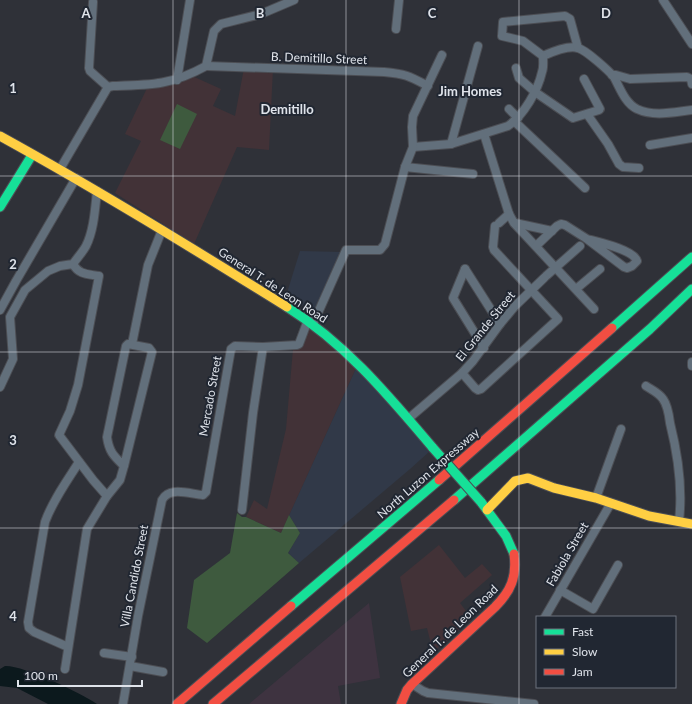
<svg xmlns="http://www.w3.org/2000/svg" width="692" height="704" font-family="Lato,sans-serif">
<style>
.built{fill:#313948}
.industrial{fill:#3e3340}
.education{fill:#423237}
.green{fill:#3e5a3e}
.water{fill:#0c191d}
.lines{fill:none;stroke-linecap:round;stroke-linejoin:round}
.street-casing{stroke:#4c4e54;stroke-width:10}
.fast-casing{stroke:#4c4e54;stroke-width:11}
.slow-casing{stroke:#4c4e54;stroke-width:11}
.jam-casing{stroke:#4c4e54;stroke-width:11}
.street{stroke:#626f7b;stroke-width:8}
.fast{stroke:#16e098;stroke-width:9}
.slow{stroke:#ffcf43;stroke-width:9}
.jam{stroke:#f24e42;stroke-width:9}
.fast-bridge-casing{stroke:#4c4e54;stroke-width:11;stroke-linecap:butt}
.fast-bridge{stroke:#16e098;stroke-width:9}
.grid{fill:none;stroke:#dfe3ea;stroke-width:1;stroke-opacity:0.55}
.labels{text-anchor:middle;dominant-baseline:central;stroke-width:4;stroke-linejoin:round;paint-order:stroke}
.street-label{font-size:12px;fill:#dfe3ea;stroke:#212732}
.neighbourhood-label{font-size:13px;font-weight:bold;fill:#dfe3ea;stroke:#212732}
.grid-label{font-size:13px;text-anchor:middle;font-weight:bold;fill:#dfe3ea;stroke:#212732;stroke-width:4;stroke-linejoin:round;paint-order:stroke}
</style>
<rect width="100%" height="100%" fill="#2f3138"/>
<g class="built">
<path d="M300,251l42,1 -27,61 -29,-17z"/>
<path d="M356,368l74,83 -20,18 -111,94 -11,-10 12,-20 -11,-18z"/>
</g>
<path class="industrial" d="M369,603l11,75 -42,8 3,18h-92z"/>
<g class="education">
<path d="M244,68l29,1 -4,81 -32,-3 -43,97 -79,-51 26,-52 -16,-7 24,-50 41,-9 31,14 -8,17 22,10z"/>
<path d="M307,327l26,19 23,22 -75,165 -35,-16 8,-17 13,9 19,-80 7,-80z"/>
<path d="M439,545l26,33 17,-14 10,11 -32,28 12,16 -39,33 -6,-24 -16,3 -11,-54z"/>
</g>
<g class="green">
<path d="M177,104l20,10 -17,35 -20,-9z"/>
<path d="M237,513l5,4h4l35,16 8,-18 11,18 -12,20 11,10 -92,80 -20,-15 7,-48 36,-27z"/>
</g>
<path class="water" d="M5,666c18,-1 76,27 92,38h-49l-31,-16 -17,-2v-17z"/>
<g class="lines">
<g class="street-casing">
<g id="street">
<path d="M663,0l29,44"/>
<path d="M93,2l-4,66 1,3 18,16"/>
<path d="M396,29l3,-29"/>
<path d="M543,56c9,-4 25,-11 35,-8 8,2 31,23 36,29 6,11 11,26 23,32 17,8 37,3 55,1"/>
<path d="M543,56l-20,-15 -21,-5 1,-14 62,-6 5,3 8,29"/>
<path d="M206,66l178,6c22,2 25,4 44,14"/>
<path d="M516,68l3,10 16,14 38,26 26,-8 1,-1 -16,-30"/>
<path d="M612,75h4l14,4 57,-2 4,2 1,5"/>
<path d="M177,80l13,-80"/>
<path d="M509,109l9,9"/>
<path d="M587,114l21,30 11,20 4,3 16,1"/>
<path d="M514,121l71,67"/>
<path d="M484,134l25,80 5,9 80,86"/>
<path d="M451,144l27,-98"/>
<path d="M650,145l42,-7"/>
<path d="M413,147l38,-3 57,-18c16,-11 30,-36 34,-54 2,-5 1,-11 1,-16"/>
<path d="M405,167l68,7"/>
<path d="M60,169l48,-82 5,-1c38,-1 59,-1 93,-20l8,-35 7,-7 40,-10 33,-14"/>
<path d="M499,223l10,-9"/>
<path d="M515,223l37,8"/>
<path d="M536,246l21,-20 4,-2 4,1 22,14 37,28 3,1 5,-2 5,-5c-3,-11 -39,-19 -50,-22"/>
<path d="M73,264c6,11 15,10 26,12l-21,109 -8,26 -11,24 34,45 14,16"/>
<path d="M465,269l-12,29 31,50"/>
<path d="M465,269l35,55"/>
<path d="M546,276l34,-30"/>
<path d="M576,289l24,-20"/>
<path d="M0,310l16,-29 60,-103"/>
<path d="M313,324l33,-74h34l5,-6 20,-77 8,-20 -1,-20 1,-11 29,-61"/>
<path d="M132,344l16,-79 14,-35"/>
<path d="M692,362v4"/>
<path d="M462,373l13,15 3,2 3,-1 77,-70 -64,-69 -1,-3 2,-21"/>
<path d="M646,386c6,4 13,7 17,13 5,7 6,16 7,24 8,32 13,64 9,98"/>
<path d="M0,387l13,-28 -3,-42 15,-27 23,-19 12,-5 13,-2c4,-6 9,-11 13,-18 8,-16 9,-37 11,-55"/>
<path d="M408,419l54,-46 11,-12 27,-37 15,-18 29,-28"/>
<path d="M596,498l25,-69"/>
<path d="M242,510l11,-97 10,-66"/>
<path d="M560,590l33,19 25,-44"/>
<path d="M545,617l66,-114"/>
<path d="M68,647l-34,-15 -5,-4 -1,-6 17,-100c8,-22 22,-41 34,-60"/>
<path d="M104,653l28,4"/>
<path d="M130,666l33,6"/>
<path d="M65,669l22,-140 20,-33 13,-16 4,-14 28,-114 -3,-4 -21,-4 -2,2 -19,91c2,15 7,19 17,29"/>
<path d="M412,684l11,7 5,2 106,11"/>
<path d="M123,704l15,-88 24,-116c7,-14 28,-6 41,-5l3,-3 25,-143 4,-3 28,1 34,-2 2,-1 9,-24"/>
</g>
</g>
<g class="fast-casing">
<g id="fast">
<path d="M0,207l32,-52"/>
<path d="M287,307c59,37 101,88 146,141"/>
<path d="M612,328l80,-71"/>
<path d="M454,500l196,-171 42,-40"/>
<path d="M481,502l25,34 8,18"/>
<path d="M291,606l148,-126"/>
</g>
</g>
<g class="slow-casing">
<g id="slow">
<path d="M0,136c98,54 192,112 287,171"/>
<path d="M487,510l28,-29 13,-3 26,10 42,10 53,18 43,8"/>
</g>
</g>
<g class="jam-casing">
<g id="jam">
<path d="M439,480l173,-152"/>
<path d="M177,704l114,-98"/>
<path d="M213,704l241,-204"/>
<path d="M401,704l6,-14 5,-6 83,-77c16,-16 22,-30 19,-53"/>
</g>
</g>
<use href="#street" class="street"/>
<use href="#fast" class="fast"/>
<use href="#slow" class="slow"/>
<use href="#jam" class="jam"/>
<g class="fast-bridge-casing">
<path id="fast-bridge" d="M433,448l48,54"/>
</g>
<use href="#fast-bridge" class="fast-bridge"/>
</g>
<path class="grid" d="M173,0v704M346,0v704M519,0v704M0,176h692M0,352h692M0,528h692"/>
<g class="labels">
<g class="street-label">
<text transform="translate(319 58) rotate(2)">B. Demitillo Street</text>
<text transform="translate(273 285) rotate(33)">General T. de Leon Road</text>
<text transform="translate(485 326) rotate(-51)">El Grande Street</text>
<text transform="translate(210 396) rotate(-80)">Mercado Street</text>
<text transform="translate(428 473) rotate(-41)">North Luzon Expressway</text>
<text transform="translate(567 554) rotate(-60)">Fabiola Street</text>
<text transform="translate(134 576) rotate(-79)">Villa Candido Street</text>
<text transform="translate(450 631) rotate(-44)">General T. de Leon Road</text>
</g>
<g class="neighbourhood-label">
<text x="470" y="91">Jim Homes</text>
<text x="287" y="109">Demitillo</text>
</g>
</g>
<g class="grid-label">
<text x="86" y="18">A</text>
<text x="260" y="18">B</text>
<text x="432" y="18">C</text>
<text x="606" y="18">D</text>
<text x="13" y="93">1</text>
<text x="13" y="269">2</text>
<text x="13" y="445">3</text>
<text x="13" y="621">4</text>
</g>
<rect x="536" y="616" width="140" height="72" fill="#212732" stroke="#6d727c"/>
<rect x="544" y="629" width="20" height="6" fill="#16e098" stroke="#6d727c"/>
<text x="572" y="636" font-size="12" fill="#dfe3ea">Fast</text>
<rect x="544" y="649" width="20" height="6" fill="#ffcf43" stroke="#6d727c"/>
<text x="572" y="656" font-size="12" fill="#dfe3ea">Slow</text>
<rect x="544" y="669" width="20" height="6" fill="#f24e42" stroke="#6d727c"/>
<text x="572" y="676" font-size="12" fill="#dfe3ea">Jam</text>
<path d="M18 680v6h124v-6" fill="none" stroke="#dfe3ea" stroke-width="2"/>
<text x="24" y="680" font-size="12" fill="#dfe3ea" stroke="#212732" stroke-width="3" paint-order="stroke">100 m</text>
</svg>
